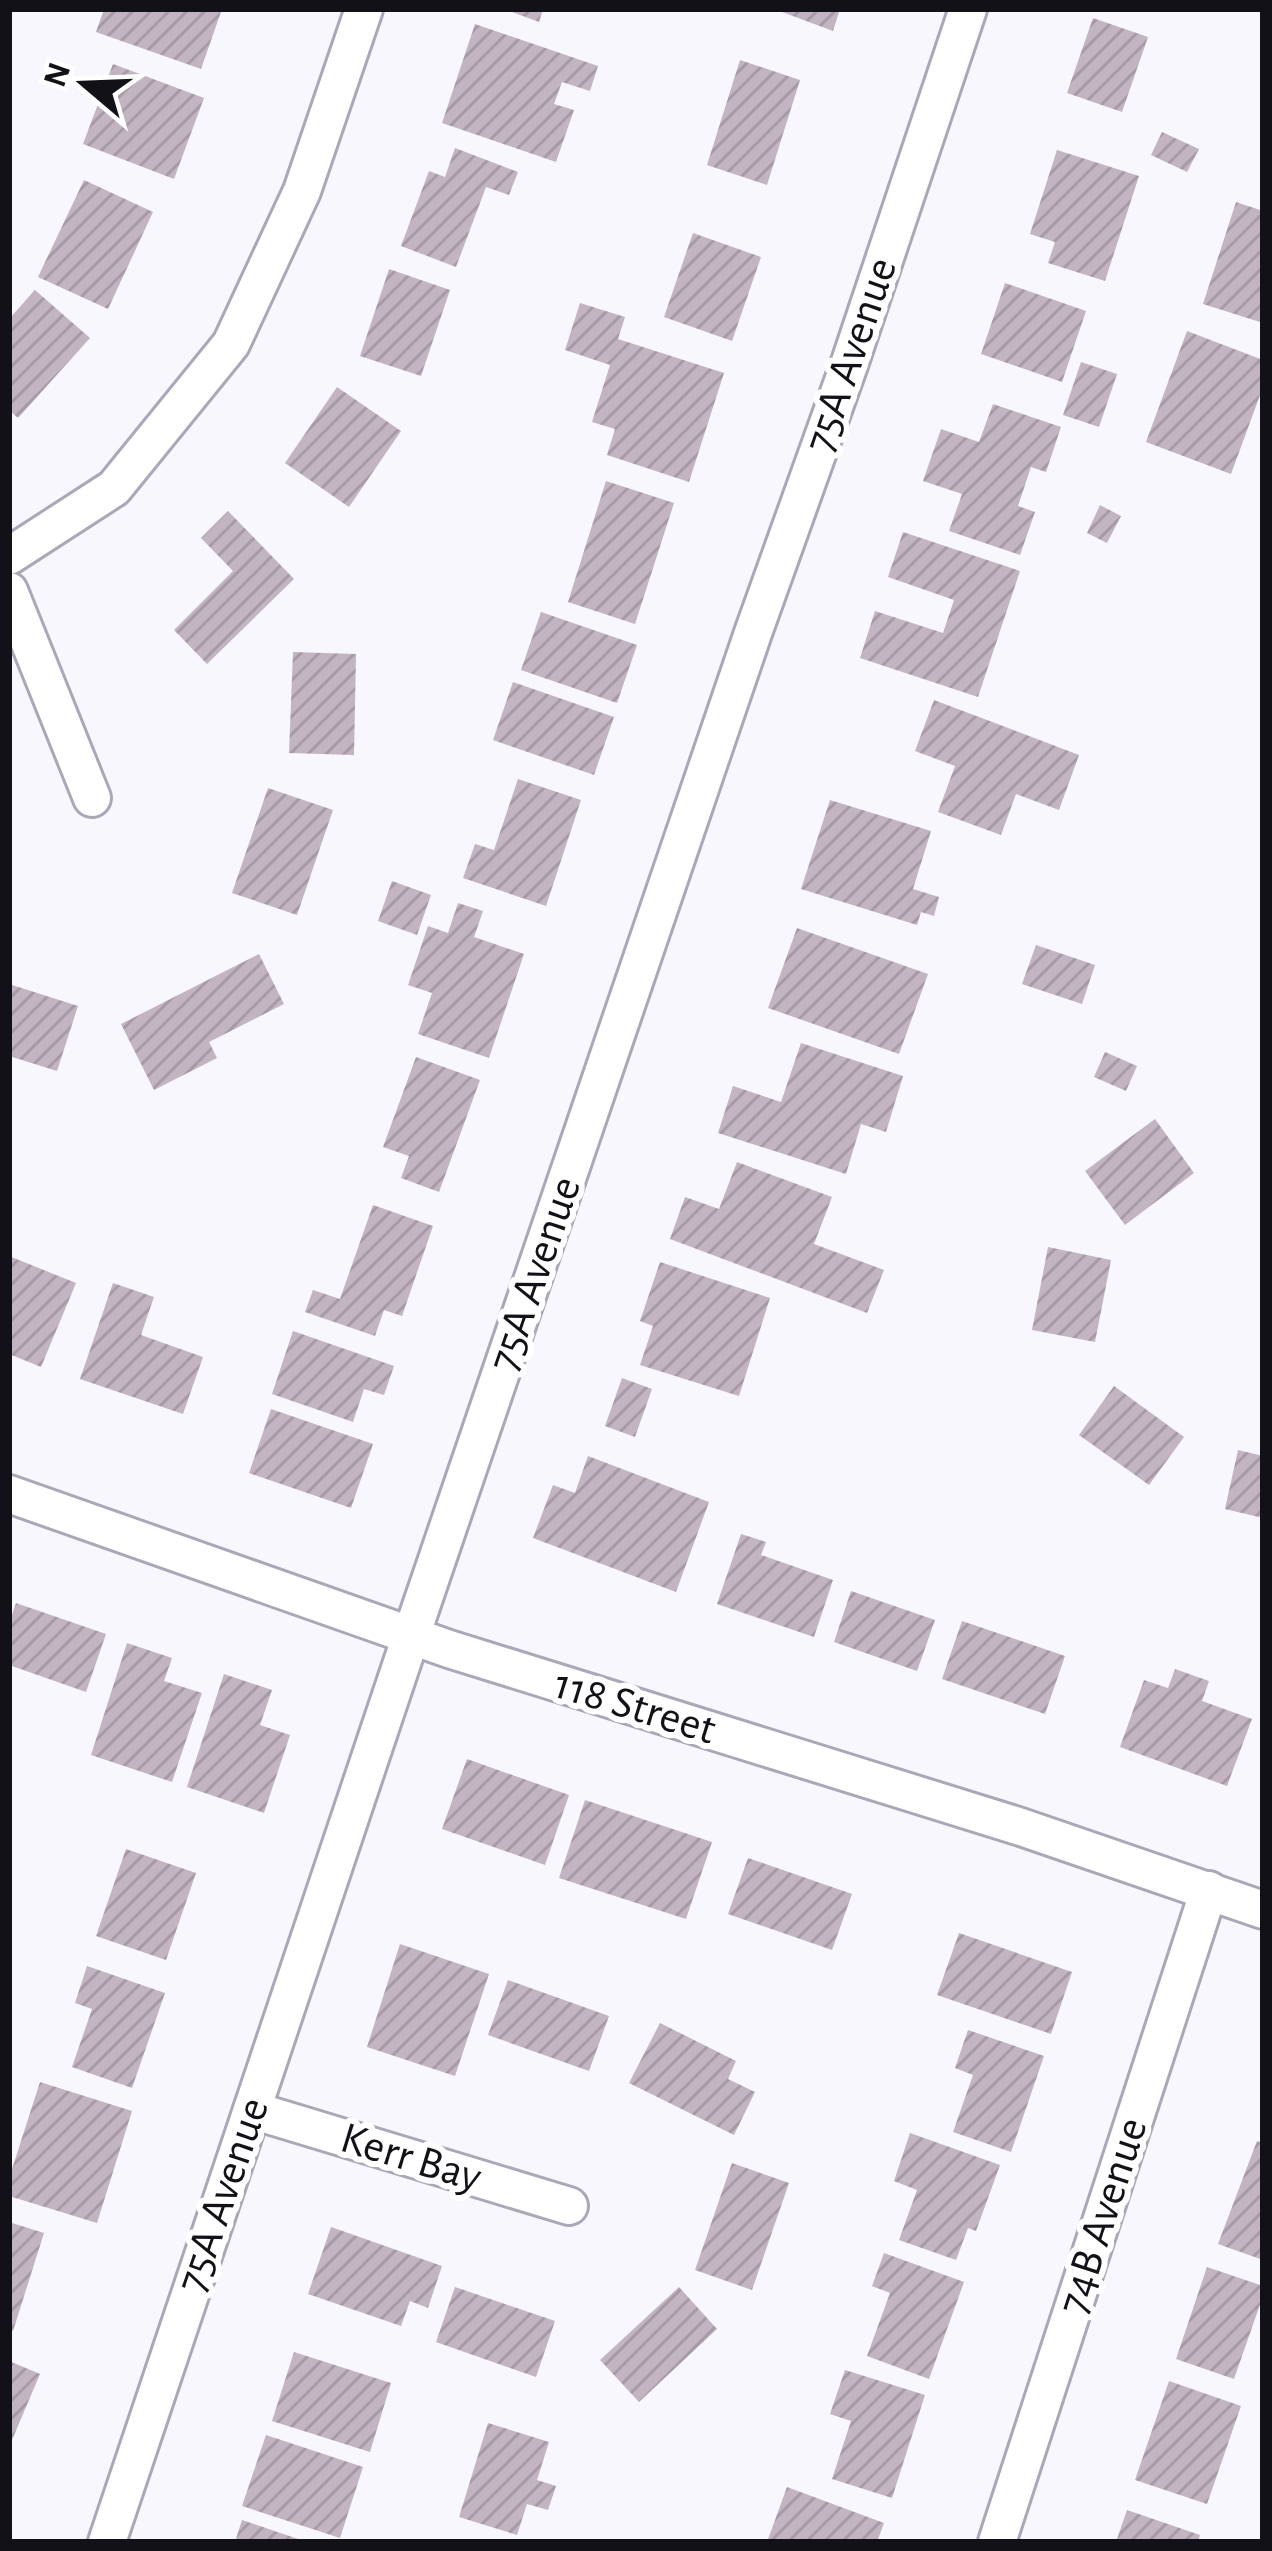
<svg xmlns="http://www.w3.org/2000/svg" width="1272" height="2551" font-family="'Alegreya Sans',sans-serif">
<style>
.building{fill:url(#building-hatch)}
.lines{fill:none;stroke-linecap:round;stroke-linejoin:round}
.minor-casing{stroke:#aaa7b8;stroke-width:42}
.minor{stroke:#fff;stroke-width:36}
.labels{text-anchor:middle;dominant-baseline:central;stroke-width:12;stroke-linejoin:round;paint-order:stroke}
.street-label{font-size:45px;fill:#121117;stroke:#fff}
</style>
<defs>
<pattern id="building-hatch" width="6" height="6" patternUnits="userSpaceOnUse" patternTransform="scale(3)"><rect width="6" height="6" fill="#c2b4c1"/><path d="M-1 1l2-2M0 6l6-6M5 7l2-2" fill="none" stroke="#a69aa5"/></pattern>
</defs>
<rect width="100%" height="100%" fill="#f8f7fe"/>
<g class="building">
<path d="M104,9h118l-21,60 -105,-37z"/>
<path d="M504,9h39l-4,13z"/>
<path d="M774,9h66l-7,22z"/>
<path d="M1093,18l55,19 -26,75 -55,-19z"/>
<path d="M475,24l123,42 -8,25 -28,-9 -8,22 20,6 -18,52 -114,-39z"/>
<path d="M740,60l60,20 -33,105 -60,-20z"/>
<path d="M113,64l91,34 -30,81 -91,-35z"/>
<path d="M1162,132l37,17 -12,23 -36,-17z"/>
<path d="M455,148l63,24 -9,23 -23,-8 -30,80 -55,-21 28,-75 16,6z"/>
<path d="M1057,150l82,26 -34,105 -57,-18 7,-21 -25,-8z"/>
<path d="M84,180l69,32 -45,97 -70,-32z"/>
<path d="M1236,202l27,9v112l-60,-19z"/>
<path d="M693,233l68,24 -29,84 -68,-24z"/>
<path d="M389,269l61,21 -29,86 -61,-20z"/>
<path d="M1005,283l81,28 -24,71 -81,-28z"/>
<path d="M35,290l55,48 -72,80 -9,-8v-91z"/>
<path d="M580,303l45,14 -7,22 106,34 -35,109 -82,-27 8,-26 -23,-7 18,-57 -45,-15z"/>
<path d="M1187,331l76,29v27l-32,87 -85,-32z"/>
<path d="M1081,362l36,12 -18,53 -36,-12z"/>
<path d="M337,387l64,44 -52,76 -64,-44z"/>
<path d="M993,404l68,23 -15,45 -15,-5 -13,39 17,6 -15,43 -71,-24 13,-37 -39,-13 18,-52 38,13z"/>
<path d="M606,481l68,22 -39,121 -67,-22z"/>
<path d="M1100,505l21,11 -14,27 -20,-10z"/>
<path d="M228,511l66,68 -87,85 -33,-34 59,-59 -32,-33z"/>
<path d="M903,532l117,39 -42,126 -118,-39 15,-47 68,22 11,-33 -66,-23z"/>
<path d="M541,612l96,33 -20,58 -96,-33z"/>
<path d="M293,652l63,2 -2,101 -65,-2z"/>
<path d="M513,682l101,35 -20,58 -101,-35z"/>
<path d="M934,700l145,55 -20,55 -43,-16 -15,41 -63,-23 17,-46 -40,-15z"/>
<path d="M518,779l63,21 -35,106 -83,-28 12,-34 19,6z"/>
<path d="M268,788l65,22 -36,105 -65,-22z"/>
<path d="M830,800l101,31 -18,58 26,8 -5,19 -13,-4 -4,13 -116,-36z"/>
<path d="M392,881l39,14 -14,40 -39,-14z"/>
<path d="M458,903l25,8 -9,26 50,17 -35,104 -71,-24 14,-41 -24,-8 20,-59 20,7z"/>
<path d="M797,928l131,46 -29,80 -131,-46z"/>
<path d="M1036,945l59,20 -13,39 -60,-20z"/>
<path d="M259,954l25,50 -75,38 8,16 -63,32 -33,-66z"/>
<path d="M9,984l69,22 -21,65 -48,-15z"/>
<path d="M801,1043l102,33 -17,56 -25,-8 -15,50 -128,-41 15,-47 48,16z"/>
<path d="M1105,1052l32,14 -11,25 -32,-14z"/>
<path d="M416,1057l64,23 -41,112 -38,-14 8,-22 -26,-9z"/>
<path d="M1155,1119l39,54 -69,52 -40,-54z"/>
<path d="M737,1162l95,35 -18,47 70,26 -17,43 -197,-74 15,-42 34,12z"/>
<path d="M373,1205l60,21 -31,90 -18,-6 -9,26 -70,-24 8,-22 27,9z"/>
<path d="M1048,1247l63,13 -16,82 -63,-12z"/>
<path d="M9,1256l67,27 -35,84 -32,-13z"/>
<path d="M660,1262l110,36 -31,98 -99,-31 13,-39 -13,-5z"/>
<path d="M113,1283l41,14 -13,38 62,22 -20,57 -103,-35z"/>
<path d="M293,1331l101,35 -10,29 -20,-6 -11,33 -81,-28z"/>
<path d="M622,1378l30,11 -17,48 -30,-11z"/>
<path d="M1114,1386l70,51 -35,48 -70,-50z"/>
<path d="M271,1409l102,35 -22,64 -102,-35z"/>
<path d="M1238,1450l25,6v62l-38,-9z"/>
<path d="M588,1456l121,46 -33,90 -143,-54 20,-53 22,8z"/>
<path d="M741,1534l25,8 -5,13 72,25 -19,57 -97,-33z"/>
<path d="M851,1591l84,29 -18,51 -83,-29z"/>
<path d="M16,1603l90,31 -20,58 -77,-27v-41z"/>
<path d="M962,1621l103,35 -20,58 -103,-35z"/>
<path d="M127,1643l45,15 -8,23 38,12 -30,89 -81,-27z"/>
<path d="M1175,1669l34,12 -7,20 50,18 -25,67 -107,-39 24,-67 24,8z"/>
<path d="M224,1674l48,16 -12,35 30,10 -26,78 -77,-26z"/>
<path d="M467,1759l102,36 -24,70 -103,-36z"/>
<path d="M585,1800l127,42 -26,77 -127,-41z"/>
<path d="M126,1849l70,24 -30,87 -70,-24z"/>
<path d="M748,1858l104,36 -20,56 -104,-36z"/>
<path d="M959,1933l113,39 -21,62 -114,-39z"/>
<path d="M400,1944l89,30 -34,102 -88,-29z"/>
<path d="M87,1966l78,27 -33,95 -60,-21 20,-58 -17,-6z"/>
<path d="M508,1980l101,36 -20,55 -101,-36z"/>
<path d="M660,2023l76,38 -8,18 27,13 -21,43 -105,-52z"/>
<path d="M968,2030l76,26 -33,96 -58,-20 20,-57 -18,-7z"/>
<path d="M40,2082l92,29 -35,112 -88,-27v-29l3,2z"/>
<path d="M910,2133l90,32 -24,66 -8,-3 -12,32 -57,-20 18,-50 -23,-9z"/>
<path d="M1257,2141l6,2v117l-45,-16z"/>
<path d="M732,2163l57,20 -37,107 -57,-20z"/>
<path d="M9,2222l35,11 -31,98 -4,-1z"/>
<path d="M331,2227l111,39 -14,42 -18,-7 -9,25 -93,-32z"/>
<path d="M884,2253l80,29 -35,97 -62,-23 23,-63 -18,-7z"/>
<path d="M1207,2267l56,19v10l-29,83 -58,-20z"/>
<path d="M455,2287l100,34 -19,56 -100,-35z"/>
<path d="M679,2287l38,42 -78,73 -39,-42z"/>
<path d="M294,2352l97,31 -21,69 -98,-31z"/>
<path d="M9,2361l31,13 -31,73z"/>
<path d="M845,2370l80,25 -33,103 -60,-19 19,-58 -21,-7z"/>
<path d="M1169,2381l72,25 -34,98 -72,-24z"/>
<path d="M488,2423l61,19 -12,38 19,6 -8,24 -21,-6 -10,31 -58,-18z"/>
<path d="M266,2435l97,32 -23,71 -98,-32z"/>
<path d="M787,2487l97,36 -7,19h-110z"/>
<path d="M1127,2510l73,25 -2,7h-82z"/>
<path d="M242,2520l62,21v1h-69z"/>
</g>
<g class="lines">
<g class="minor-casing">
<g id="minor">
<path d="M9,556l105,-68 117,-144 71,-153 62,-182"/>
<path d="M9,591l83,207"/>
<path d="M9,1494l440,155 572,178 242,83"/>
<path d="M252,2110l317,96"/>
<path d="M107,2542l304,-906 342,-1003 96,-268 119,-356"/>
<path d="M997,2542l212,-652"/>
</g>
</g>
<use href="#minor" class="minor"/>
</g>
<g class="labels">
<g class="street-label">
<text transform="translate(851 355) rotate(-71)">75A Avenue</text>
<text transform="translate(535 1274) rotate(-71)">75A Avenue</text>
<text transform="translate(635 1707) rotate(17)">118 Street</text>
<text transform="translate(411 2158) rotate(17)">Kerr Bay</text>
<text transform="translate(223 2195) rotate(-71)">75A Avenue</text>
<text transform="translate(1103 2216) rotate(-72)">74B Avenue</text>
</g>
</g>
<rect width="1272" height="2551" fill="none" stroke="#121117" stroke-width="24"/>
<g transform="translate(84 84) rotate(289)" stroke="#ffffff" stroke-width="9" paint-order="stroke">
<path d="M0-9L21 45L0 30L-21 45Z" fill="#121117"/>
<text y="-18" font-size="33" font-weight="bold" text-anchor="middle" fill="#121117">N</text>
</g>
</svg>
